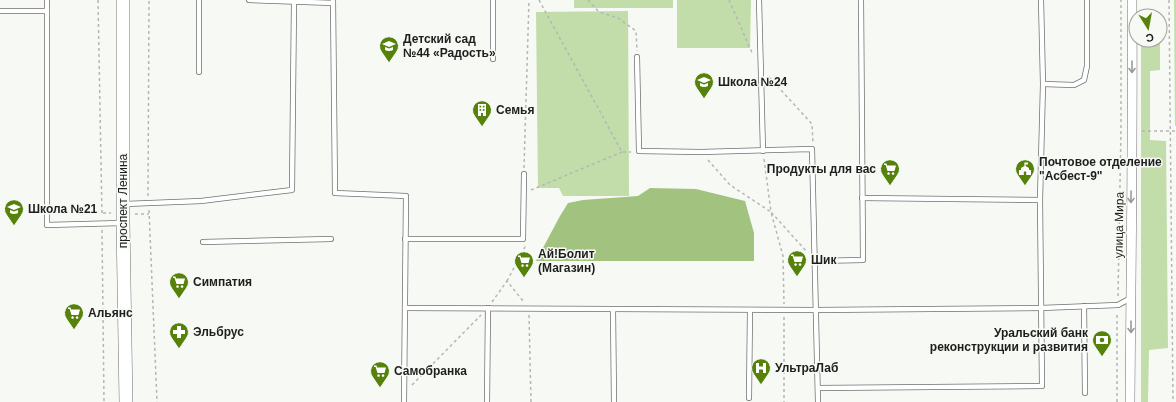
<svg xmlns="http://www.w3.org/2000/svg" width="1176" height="402" font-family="Arial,sans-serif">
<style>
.green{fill:#c2dcaa}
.forest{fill:#a2c380}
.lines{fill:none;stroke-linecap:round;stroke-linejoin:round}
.lane-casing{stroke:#6f716e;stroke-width:6}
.street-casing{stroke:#6f716e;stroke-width:10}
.secondary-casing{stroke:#6f716e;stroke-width:14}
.path{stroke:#b4b7b3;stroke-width:1.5;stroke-dasharray:3 3;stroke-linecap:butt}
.lane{stroke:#fff;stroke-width:4.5}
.street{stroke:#fff;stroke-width:9}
.secondary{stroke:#fff;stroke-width:13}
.oneway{stroke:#999a99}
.labels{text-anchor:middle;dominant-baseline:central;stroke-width:3;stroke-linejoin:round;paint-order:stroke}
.poi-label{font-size:12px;font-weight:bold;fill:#1d1e1d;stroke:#f6f9f4;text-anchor:start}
.street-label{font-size:12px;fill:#1d1e1d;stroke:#f6f9f4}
</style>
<rect width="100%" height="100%" fill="#f6f9f4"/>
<g class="green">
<rect x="574" y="0" width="99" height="8"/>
<path d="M677,0h74l-1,48h-73z"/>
<path d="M1174,0h2v126h-1z"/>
<path d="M628,11l1,185h-66l-4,-8h-21l-2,-176z"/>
<path d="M1141,40h19v30l-10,1v69l16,1 2,207 -19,2 -1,52h-7z"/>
</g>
<path class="forest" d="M650,188l46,1 49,12 9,32v28h-218l24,-45 8,-13 15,-3 55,-4z"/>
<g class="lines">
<g class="lane-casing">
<g id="lane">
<path d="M47,0v225l75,-2"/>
<path d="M199,0v72"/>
<path d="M249,0l84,3"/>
<path d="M333,0l2,193 71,3 -2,206"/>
<path d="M493,0v59"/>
<path d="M759,0l4,151"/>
<path d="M0,11h47"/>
<path d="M637,57l2,94 62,1 111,-3 6,253"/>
<path d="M1043,84l31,1 10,-5 3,-14v-66"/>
<path d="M862,198l178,2"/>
<path d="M125,204l76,-3 91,-11 2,-188"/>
<path d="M405,239h118l1,-65"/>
<path d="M203,242l128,-3"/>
<path d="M815,261l48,-1 -2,-260"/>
<path d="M1084,306l1,87"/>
<path d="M405,308l411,2 225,-2 77,-3 13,-7"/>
<path d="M613,310l1,92"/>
<path d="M818,388l224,-2 -2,-186 3,-116 -2,-84"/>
<path d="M749,398l1,-88"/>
<path d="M487,402l1,-94"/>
</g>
</g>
<g class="street-casing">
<path id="street" d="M1130,402c1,-134 3,-268 2,-402"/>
</g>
<g class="secondary-casing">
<path id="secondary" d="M123,0v223l3,179"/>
</g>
<g class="path">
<path d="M98,0l4,216"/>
<path d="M539,0l83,152h9"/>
<path d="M588,0l11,12 19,6 18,13 1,20"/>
<path d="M729,0l24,55"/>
<path d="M1169,0l4,402"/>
<path d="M769,77l43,47 1,19"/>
<path d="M1142,131h34"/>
<path d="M764,159l7,53 36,40"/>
<path d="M708,160l22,25 41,27 12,44 1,48"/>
<path d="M524,168l5,-168"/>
<path d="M531,190l91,-38"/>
<path d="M148,196l1,-196"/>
<path d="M149,210l8,192"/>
<path d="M103,213h8"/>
<path d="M135,214h14"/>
<path d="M102,230l2,172"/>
<path d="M507,281l19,-36"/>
<path d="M1118,296l3,-166v-130"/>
<path d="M492,302l15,-21 16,20"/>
<path d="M529,315l2,87"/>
<path d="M784,317v85"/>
<path d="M412,385l69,-70"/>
<path d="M1117,402v-90"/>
</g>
<use href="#lane" class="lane"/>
<use href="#street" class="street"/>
<use href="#secondary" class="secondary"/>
</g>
<defs><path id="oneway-shaft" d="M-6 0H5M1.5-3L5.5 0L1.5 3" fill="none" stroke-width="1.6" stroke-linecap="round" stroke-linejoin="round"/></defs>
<g class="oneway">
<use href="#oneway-shaft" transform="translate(1132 67) rotate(90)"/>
<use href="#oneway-shaft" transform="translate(1131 197) rotate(91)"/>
<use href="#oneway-shaft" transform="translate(1131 327) rotate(90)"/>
</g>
<defs>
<g id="school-pin" transform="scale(1)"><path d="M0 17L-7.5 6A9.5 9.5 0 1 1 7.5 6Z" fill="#56820c" stroke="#f6f9f4"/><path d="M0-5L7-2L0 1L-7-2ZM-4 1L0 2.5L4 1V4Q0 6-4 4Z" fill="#fff"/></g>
<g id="building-pin" transform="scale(1)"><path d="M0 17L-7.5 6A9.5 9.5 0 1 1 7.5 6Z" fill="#56820c" stroke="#f6f9f4"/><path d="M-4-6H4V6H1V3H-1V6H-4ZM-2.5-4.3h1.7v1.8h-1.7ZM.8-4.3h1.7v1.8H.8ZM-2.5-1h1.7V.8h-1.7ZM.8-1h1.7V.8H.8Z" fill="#fff"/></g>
<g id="supermarket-pin" transform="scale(1)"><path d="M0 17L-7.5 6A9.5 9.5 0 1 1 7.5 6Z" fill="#56820c" stroke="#f6f9f4"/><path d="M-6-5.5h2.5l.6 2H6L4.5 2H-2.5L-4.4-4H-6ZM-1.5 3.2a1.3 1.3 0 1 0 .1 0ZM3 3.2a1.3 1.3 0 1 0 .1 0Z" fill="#fff"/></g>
<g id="civic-pin" transform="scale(1)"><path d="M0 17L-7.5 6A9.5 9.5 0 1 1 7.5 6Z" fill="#56820c" stroke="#f6f9f4"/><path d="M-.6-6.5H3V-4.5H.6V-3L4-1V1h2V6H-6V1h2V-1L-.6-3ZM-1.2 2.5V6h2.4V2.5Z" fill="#fff"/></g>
<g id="pharmacy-pin" transform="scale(1)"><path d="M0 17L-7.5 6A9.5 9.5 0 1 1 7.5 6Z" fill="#56820c" stroke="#f6f9f4"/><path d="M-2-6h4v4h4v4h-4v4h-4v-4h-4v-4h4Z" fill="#fff"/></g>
<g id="bank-pin" transform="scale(1)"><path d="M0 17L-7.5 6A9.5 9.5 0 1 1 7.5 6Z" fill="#56820c" stroke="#f6f9f4"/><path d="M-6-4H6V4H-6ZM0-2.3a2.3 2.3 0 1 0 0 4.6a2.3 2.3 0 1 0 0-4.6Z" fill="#fff"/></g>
<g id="hospital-pin" transform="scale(1)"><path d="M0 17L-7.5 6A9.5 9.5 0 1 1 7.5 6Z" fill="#56820c" stroke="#f6f9f4"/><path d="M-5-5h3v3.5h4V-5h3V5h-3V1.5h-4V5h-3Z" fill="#fff"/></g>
</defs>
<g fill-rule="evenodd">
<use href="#school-pin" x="389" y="46"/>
<use href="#school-pin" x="704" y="82"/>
<use href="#building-pin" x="482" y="110"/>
<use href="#supermarket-pin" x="890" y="169"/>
<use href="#civic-pin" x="1025" y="169"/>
<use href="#school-pin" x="14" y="209"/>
<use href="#supermarket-pin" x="797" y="260"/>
<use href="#supermarket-pin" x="524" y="261"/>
<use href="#supermarket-pin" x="179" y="282"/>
<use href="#supermarket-pin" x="74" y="313"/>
<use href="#pharmacy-pin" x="179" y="332"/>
<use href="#bank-pin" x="1102" y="340"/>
<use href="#hospital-pin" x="761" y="368"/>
<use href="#supermarket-pin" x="380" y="371"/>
</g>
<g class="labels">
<g class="poi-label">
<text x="403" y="39">Детский сад<tspan x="403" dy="14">№44 «Радость»</tspan></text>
<text x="718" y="82">Школа №24</text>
<text x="496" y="110">Семья</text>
<text x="1039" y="162">Почтовое отделение<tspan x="1039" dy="14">"Асбест-9"</tspan></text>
<text x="876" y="169" text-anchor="end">Продукты для вас</text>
<text x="28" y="209">Школа №21</text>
<text x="538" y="254">Ай!Болит<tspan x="538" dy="14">(Магазин)</tspan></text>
<text x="811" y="260">Шик</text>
<text x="193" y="282">Симпатия</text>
<text x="88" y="313">Альянс</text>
<text x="193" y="332">Эльбрус</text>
<text x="1088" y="333" text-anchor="end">Уральский банк<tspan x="1088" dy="14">реконструкции и развития</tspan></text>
<text x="775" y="368">УльтраЛаб</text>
<text x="394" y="371">Самобранка</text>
</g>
<g class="street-label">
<text transform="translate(123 201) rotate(-90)">проспект Ленина</text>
<text transform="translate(1119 225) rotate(-89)">улица Мира</text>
</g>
</g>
<g transform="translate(1148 28) rotate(169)"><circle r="19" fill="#f6f9f4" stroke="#9fa19e"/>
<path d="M0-3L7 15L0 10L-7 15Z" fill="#56820c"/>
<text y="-6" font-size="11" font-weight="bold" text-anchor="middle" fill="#1d1e1d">С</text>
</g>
</svg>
